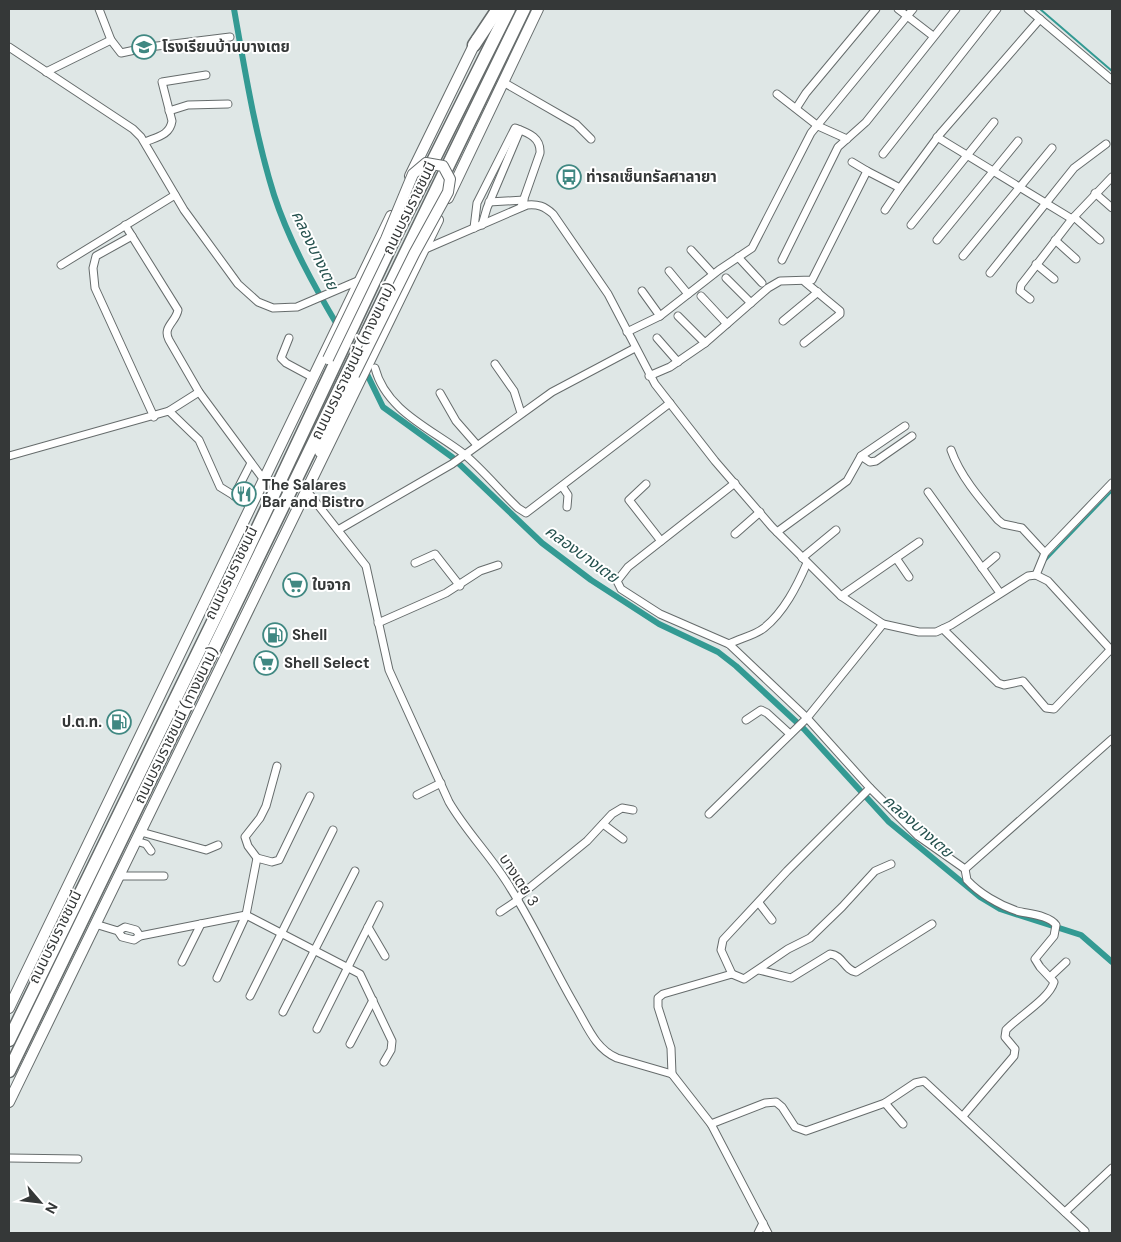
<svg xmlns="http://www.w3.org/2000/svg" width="1121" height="1242" font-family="'DM Sans','Noto Sans Thai',sans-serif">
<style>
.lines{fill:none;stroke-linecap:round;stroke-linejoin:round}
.stream{stroke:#339a93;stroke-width:2}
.canal{stroke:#339a93;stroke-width:6}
.street-casing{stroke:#666c6c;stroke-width:9}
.secondary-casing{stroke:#666c6c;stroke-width:12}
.highway-casing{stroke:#666c6c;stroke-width:15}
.street{stroke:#fff;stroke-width:7}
.secondary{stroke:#fff;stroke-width:10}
.highway{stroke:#fff;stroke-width:12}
.secondary-bridge-casing{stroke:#666c6c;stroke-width:12;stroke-linecap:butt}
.secondary-bridge{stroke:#fff;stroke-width:10}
.labels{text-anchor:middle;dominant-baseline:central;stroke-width:4;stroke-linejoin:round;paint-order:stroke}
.poi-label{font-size:15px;font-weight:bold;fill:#353838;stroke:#fff;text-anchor:start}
.street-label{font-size:15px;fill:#353838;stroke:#fff}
.water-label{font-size:16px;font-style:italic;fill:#25514e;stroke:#fff}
</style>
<rect width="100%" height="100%" fill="#dfe7e6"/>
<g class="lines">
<g class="stream">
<path d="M1040,9l72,62"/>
<path d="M1045,561l67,-70"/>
</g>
<g class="canal">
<path d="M234,9c11,62 21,125 40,186 15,46 40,91 65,133"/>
<path d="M364,368l19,39 69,50 90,86 49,37 68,44 59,28 18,14 68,63 85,93 91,75 20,12 81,26 31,27"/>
</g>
<g class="street-casing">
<g id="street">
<path d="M99,9l12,31 10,13 28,-6 81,-10"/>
<path d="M898,9l35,27"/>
<path d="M1028,9l84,71"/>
<path d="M9,47l124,82 8,8 43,73 54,74 20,18 15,6 24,-1 63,-27"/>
<path d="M46,72l65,-32"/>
<path d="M503,82l73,42 15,15"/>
<path d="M777,94l41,32 29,13"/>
<path d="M797,107l9,-14 70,-84"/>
<path d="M169,111l19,-6 40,-1"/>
<path d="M937,137l135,82"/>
<path d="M145,142c12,-5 25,-7 27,-21l-10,-39 44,-7"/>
<path d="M883,154l114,-145"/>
<path d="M852,162l15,9"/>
<path d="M1095,193l17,15"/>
<path d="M489,202l35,-2"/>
<path d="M885,210l15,-22"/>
<path d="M1074,217l26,23"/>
<path d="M125,225l53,85c-2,12 -16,17 -9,30l30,52 65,88"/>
<path d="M482,225l5,-17 33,-78"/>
<path d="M911,225l83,-103"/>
<path d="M474,228l3,-25 38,-75c13,5 26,9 25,25l-19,54"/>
<path d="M132,236l-36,20 -3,12 2,20 59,129"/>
<path d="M937,240l81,-99"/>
<path d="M1055,240l21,19"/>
<path d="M423,250l104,-45c11,-1 17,1 26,9l55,80 47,90 60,77 57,66 69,69 42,28 36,8h17l15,-7 77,-49 8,-1 12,6 64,70"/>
<path d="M691,250l22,24"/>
<path d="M963,256l89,-108"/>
<path d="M738,257l24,26"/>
<path d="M782,260l56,-113 28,-25 90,-113"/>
<path d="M1036,264l18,15"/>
<path d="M61,265l114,-70"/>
<path d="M669,271l19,23"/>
<path d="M990,273l84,-105 32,-24"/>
<path d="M726,278l25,25"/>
<path d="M642,291l18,25"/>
<path d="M701,296l26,28"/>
<path d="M1030,299l-10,-8 1,-6 51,-66 40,-42"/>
<path d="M678,316l27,27"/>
<path d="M783,321l35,-29"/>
<path d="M627,332l33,-16 59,-46 33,-22 59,-115 102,-124"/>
<path d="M289,338l-8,20 5,5 26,14"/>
<path d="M657,338l21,24"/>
<path d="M804,343l36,-29v-3l-35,-29"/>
<path d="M495,364l19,27 7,22"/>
<path d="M375,368c11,43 57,61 89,86 19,16 36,37 54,54l8,5 144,-110"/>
<path d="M649,376l21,-9 35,-24 63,-55 12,-7 32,-1 55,-109 33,17 40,-54 100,-115"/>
<path d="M440,393l16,28 21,24"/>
<path d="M169,411l30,-19"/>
<path d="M951,450c9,26 29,49 47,70l5,4 19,4 23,25"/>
<path d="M9,456l160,-45 30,29 21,47 31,19"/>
<path d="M861,456l9,6 6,-1 36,-25"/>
<path d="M646,484l-17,16 32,41"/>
<path d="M562,486l6,9 -1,12"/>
<path d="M307,491l59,75 23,104 60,132c18,31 44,56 62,87 24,38 43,81 66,120 11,19 19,40 40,49l55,16 39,50 57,109"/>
<path d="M928,492l72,101"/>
<path d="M234,496l17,-33"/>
<path d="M338,530l114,-66 100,-72 83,-44"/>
<path d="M777,532l70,-51 14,-25 44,-30"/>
<path d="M735,534l25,-22"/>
<path d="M802,558l34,-28"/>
<path d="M896,558l13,19"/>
<path d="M415,563l20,-9 25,32"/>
<path d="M982,568l14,-12"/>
<path d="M1036,575l9,-22 67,-70"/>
<path d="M841,596l78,-54"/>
<path d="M378,623l68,-30 34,-22 18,-6"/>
<path d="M943,629l55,54 6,2 19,-4 23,27 8,1 57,-60"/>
<path d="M729,644c11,-6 25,-8 35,-16 20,-16 33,-42 43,-65"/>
<path d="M746,720l15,-10 6,3 23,21"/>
<path d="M870,788l48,48 47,33 147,-130"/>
<path d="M417,795l24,-12"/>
<path d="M709,814l98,-96 -78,-74 -69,-30 -39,-25 -4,-8 11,-14 107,-84"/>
<path d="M603,824l20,15"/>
<path d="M141,832l65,18 12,-5"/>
<path d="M136,841l10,3 5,7"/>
<path d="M257,858l-9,-12 -3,-9 15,-19 6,-12 11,-40"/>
<path d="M119,876h45"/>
<path d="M517,898l70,-57 25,-27 10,-6 11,2"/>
<path d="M759,903l13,17"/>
<path d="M500,912l18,-12"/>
<path d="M95,924l23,7 4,6 12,3 6,-4 106,-21 114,59 32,67 -1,9 -7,12"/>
<path d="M368,927l17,29"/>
<path d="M118,931l7,-4 11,3 4,6"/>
<path d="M182,962l19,-38"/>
<path d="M759,970l32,8 39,-24c13,1 14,16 26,18l76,-48"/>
<path d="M732,974l12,5 44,-30 22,-11 32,-31 33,-36 16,-7"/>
<path d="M1050,977l16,-15"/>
<path d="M217,978l29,-63 11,-57 15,4 7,-2 31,-64"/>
<path d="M250,996l83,-166"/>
<path d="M283,1012l72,-141"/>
<path d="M317,1029l62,-124"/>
<path d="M350,1044l23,-44"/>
<path d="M672,1074l-1,-26 -13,-41v-9l5,-4 69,-20 -11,-24 2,-10 64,-69 83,-83 -63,-70 76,-94"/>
<path d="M885,1103l18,21"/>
<path d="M963,1116l51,-60 1,-7 -10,-12 1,-7c13,-14 43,-31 48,-48l-14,-15 -5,-8 19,-23 2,-11c-7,-10 -28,-11 -39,-14 -18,-6 -38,-18 -50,-31l-2,-11"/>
<path d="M711,1124l54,-21 11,-1 6,5 13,20 11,4 79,-28 30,-20 9,-2 161,150"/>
<path d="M9,1158l69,1"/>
<path d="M1065,1212l47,-44"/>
<path d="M758,1233l5,-10"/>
</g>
</g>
<g class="secondary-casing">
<g id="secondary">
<path d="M410,176l67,-137"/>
<path d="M448,198l90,-189"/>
<path d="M320,452l6,-18 28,-59"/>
<path d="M9,1008l382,-792"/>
<path d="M9,1102l429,-882"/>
</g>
</g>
<g class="highway-casing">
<g id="highway">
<path d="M474,45l24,-36"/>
<path d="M9,1040l220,-451 162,-344 118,-236"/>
<path d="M9,1071l515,-1062"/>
</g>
</g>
<use href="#street" class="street"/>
<use href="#secondary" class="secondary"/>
<use href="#highway" class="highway"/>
<g class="secondary-bridge-casing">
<path id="secondary-bridge" d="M328,359l58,-120 27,-65 13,-11 17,3 7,13 -2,13 -34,62 -60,121"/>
</g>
<use href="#secondary-bridge" class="secondary-bridge"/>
</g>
<defs>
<g id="school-ring" transform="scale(1.25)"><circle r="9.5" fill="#fff" stroke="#408882" stroke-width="1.5"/><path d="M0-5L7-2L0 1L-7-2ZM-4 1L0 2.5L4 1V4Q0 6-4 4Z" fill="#408882"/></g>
<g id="bus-ring" transform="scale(1.25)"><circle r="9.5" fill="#fff" stroke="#408882" stroke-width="1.5"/><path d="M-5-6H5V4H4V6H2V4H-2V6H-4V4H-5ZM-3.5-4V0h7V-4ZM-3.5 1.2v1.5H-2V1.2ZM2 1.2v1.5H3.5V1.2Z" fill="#408882"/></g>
<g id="restaurant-ring" transform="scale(1.25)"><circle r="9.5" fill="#fff" stroke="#408882" stroke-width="1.5"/><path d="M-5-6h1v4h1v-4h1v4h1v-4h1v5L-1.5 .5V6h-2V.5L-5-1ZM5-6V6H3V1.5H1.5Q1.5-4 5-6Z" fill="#408882"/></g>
<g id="supermarket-ring" transform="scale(1.25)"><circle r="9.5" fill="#fff" stroke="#408882" stroke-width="1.5"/><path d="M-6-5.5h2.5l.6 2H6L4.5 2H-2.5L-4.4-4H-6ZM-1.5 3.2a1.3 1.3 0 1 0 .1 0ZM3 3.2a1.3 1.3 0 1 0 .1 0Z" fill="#408882"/></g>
<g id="fuel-ring" transform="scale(1.25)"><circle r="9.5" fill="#fff" stroke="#408882" stroke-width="1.5"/><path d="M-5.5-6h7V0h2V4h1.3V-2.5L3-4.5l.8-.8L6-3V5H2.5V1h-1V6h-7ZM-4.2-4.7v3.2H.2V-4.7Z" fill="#408882"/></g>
</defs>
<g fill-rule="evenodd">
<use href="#school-ring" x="144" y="47"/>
<use href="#bus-ring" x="569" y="177"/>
<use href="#restaurant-ring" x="244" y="494"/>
<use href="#supermarket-ring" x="295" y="585"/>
<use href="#fuel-ring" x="275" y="635"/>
<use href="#supermarket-ring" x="266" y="663"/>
<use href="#fuel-ring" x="119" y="722"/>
</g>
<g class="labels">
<g class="poi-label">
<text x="162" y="47">โรงเรียนบ้านบางเตย</text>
<text x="586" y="177">ท่ารถเซ็นทรัลศาลายา</text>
<text x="262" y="485">The Salares<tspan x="262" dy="17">Bar and Bistro</tspan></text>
<text x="312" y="585">ใบจาก</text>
<text x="292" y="635">Shell</text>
<text x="284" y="663">Shell Select</text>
<text x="102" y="722" text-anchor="end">ป.ต.ท.</text>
</g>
<g class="street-label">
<text transform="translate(409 208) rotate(-64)">ถนนบรมราชชนนี</text>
<text transform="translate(353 361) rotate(-64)">ถนนบรมราชชนนี (ทางขนาน)</text>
<text transform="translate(231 573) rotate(-64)">ถนนบรมราชชนนี</text>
<text transform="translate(176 725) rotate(-64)">ถนนบรมราชชนนี (ทางขนาน)</text>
<text transform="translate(519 880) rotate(57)">บางเตย 3</text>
<text transform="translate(55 937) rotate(-64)">ถนนบรมราชชนนี</text>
</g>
<g class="water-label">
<text transform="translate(315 250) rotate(64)">คลองบางเตย</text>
<text transform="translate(582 554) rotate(36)">คลองบางเตย</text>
<text transform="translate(918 826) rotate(41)">คลองบางเตย</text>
</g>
</g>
<rect width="1121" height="1242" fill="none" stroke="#353838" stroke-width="20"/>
<g transform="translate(40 1202) rotate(118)" stroke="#ffffff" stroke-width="4" paint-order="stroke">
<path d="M0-4L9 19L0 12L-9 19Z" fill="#353838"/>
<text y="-8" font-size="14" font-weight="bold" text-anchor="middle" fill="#353838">N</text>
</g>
</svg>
